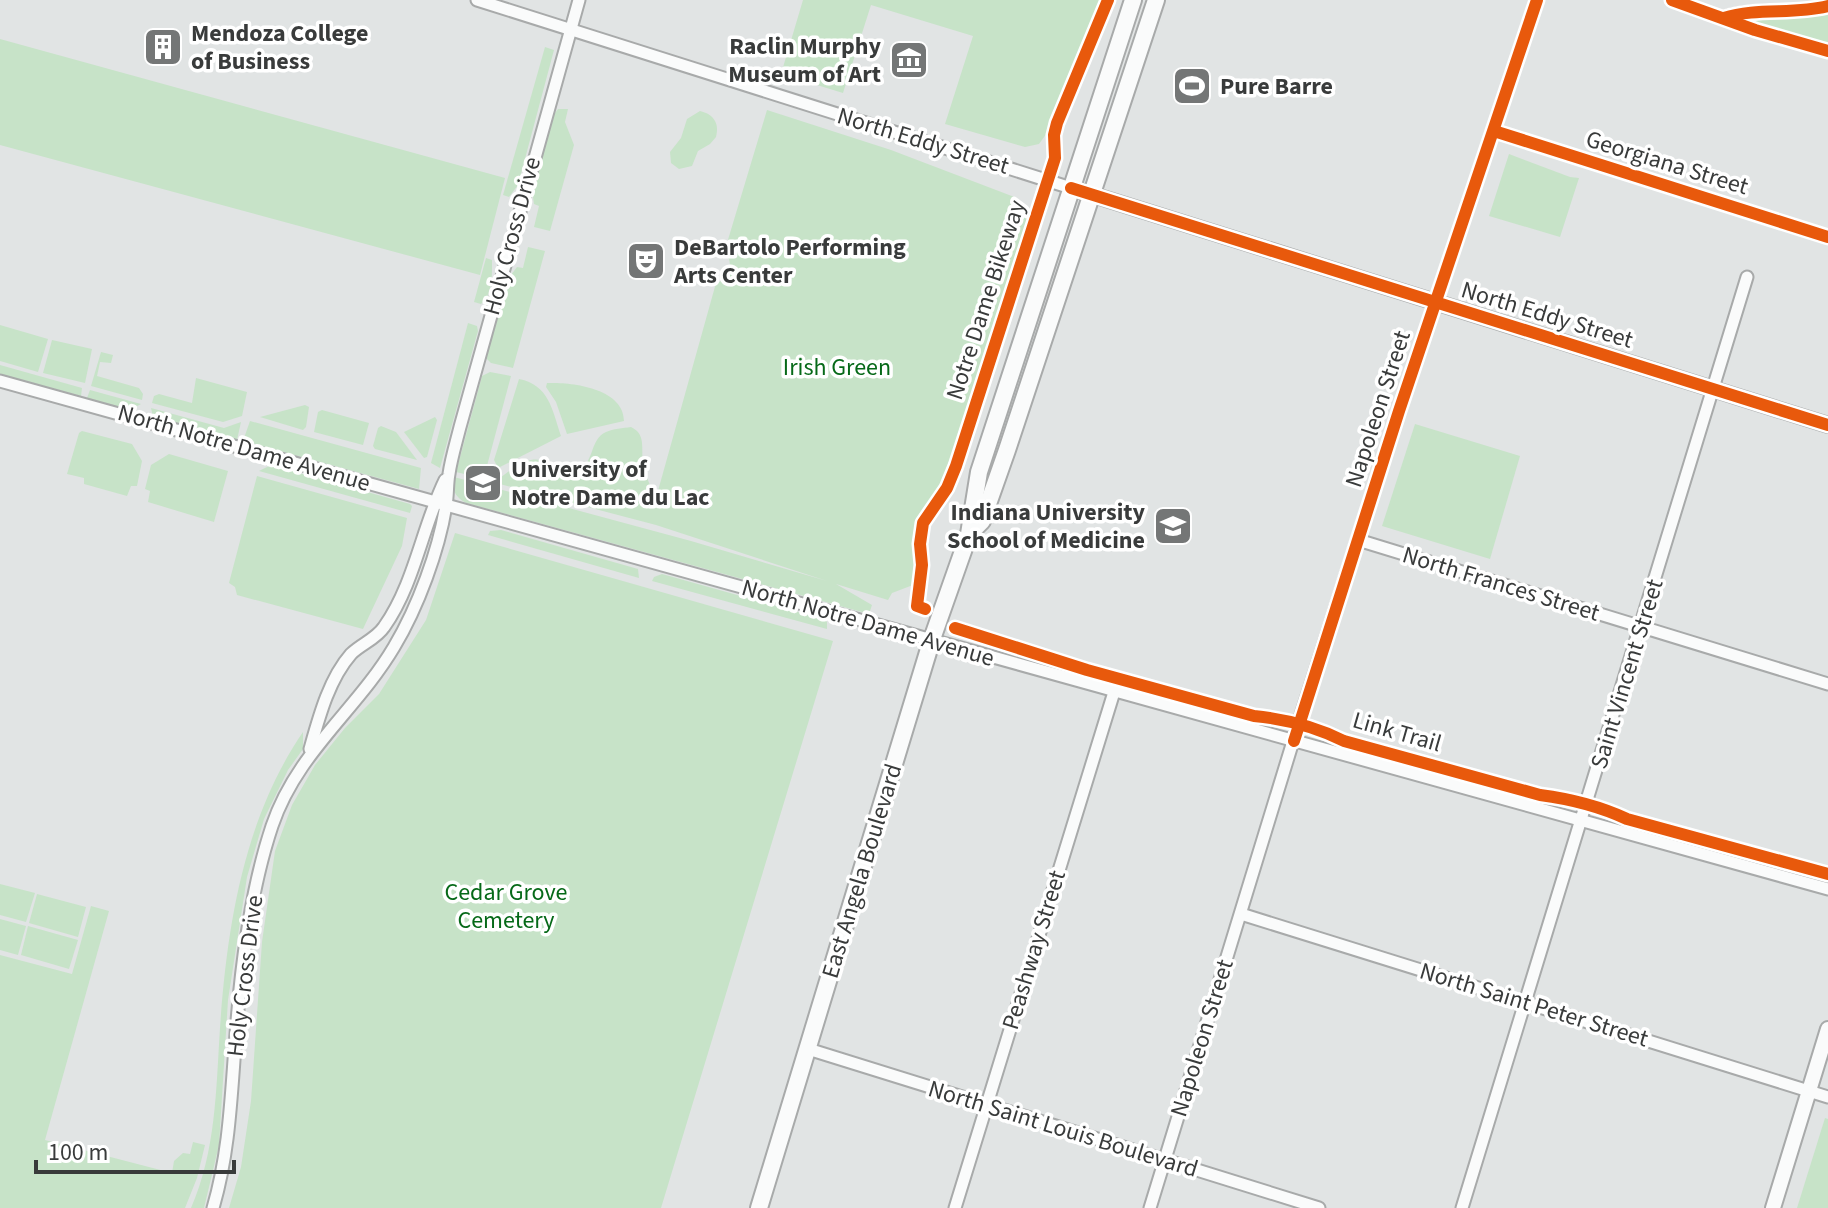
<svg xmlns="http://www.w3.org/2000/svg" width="1828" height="1208" font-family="'Source Sans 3',sans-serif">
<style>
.green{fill:#c7e3c8}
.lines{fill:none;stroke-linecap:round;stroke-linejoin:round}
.minor-casing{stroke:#a8aaaa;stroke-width:15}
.tertiary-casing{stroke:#a8aaaa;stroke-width:18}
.secondary-casing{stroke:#a8aaaa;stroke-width:20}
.minor{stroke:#fafbfb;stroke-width:11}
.tertiary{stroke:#fafbfb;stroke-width:14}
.secondary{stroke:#fafbfb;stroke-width:16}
.cycleway-casing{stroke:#fff;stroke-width:17}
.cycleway{stroke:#e8590c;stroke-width:12}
.labels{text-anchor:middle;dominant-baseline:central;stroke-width:7;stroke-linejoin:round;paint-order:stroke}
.poi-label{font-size:24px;font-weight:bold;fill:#393b3b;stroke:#fff;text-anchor:start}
.street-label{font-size:24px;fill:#393b3b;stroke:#fff}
.park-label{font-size:24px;fill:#066918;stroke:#fff}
</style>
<rect width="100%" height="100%" fill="#e1e4e4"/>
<g class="green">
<path d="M803,0h301l-52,126 -13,18 -14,3 -80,-23 28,-88 -102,-31 -28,88 -62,-19z"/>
<path d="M1828,11v35l-71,-23 -1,-2 3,-3h23z"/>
<path d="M0,39l505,139 -25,97 -480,-130z"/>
<path d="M545,47l9,3 -36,135 -9,12 -6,-2z"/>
<path d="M558,109h10l-3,13 9,23 -24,86 -16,-4 5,-21 -5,-2 -2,-14 20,-73z"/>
<path d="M767,110l124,40 126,48 10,23 -3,20 -72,228 -9,21 -22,29 -6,27 2,24 -4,15 -21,8 -4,7 -52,-16 36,21 -3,9 -403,-111c-12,-7 -14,-13 -12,-26l237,64 136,40 -171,-56 -156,-41 -3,-3c6,-6 13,-11 21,-15 29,-19 34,11 58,5 19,-6 13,-32 30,-39 7,-3 17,-4 25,-5 15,7 10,20 12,34 1,12 8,27 13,37l60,-215c11,-3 16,-12 13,-24l-5,-6z"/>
<path d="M700,111c13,3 20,12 16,26l-6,7 -12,7 -6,15 -13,3 -8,-6 -1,-11 11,-14 6,-19z"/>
<path d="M1509,154l61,23 9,1 -19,59 -71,-21z"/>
<path d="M528,247l17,4 -32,117 -22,-5 -5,-5 22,-79 9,-12 6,1z"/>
<path d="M486,258l6,2c0,14 1,35 -11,44l-7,-2z"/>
<path d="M468,323l9,3 1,5 -38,137 -9,-5z"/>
<path d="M0,325l48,14 -10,33 -38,-11z"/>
<path d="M52,340l40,9 -7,34 -42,-10z"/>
<path d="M101,352l12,3 -2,8 -11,-1 -3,14 42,12 4,6 -1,6 -51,-14z"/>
<path d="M0,365l82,23 -1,8 -81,-22z"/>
<path d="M490,372l21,4 -27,101 -3,1 -25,-6 26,-96z"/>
<path d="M196,378l51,14 -5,24 -19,6 -71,-19 2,-7 5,-2 33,9z"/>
<path d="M519,379c30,6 33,30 42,57l-63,32 -4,-8z"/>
<path d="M547,383c24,-1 77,5 77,38l-57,13 -11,-32 -10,-15z"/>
<path d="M90,390l51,14 -11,6 -43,-12z"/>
<path d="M305,405l4,2 -3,20 -3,3 -43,-13z"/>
<path d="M151,408l73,20 17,-6 -4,18 -84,-23z"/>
<path d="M322,410l47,13 -6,22 -49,-13 4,-20z"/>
<path d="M435,417l2,3 -10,37 -3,1 -20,-26z"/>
<path d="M250,421l171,47 -2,21 -176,-48z"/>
<path d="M1415,424l105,32 -30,103 -108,-33z"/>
<path d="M381,426l15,6 21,28 -42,-11 -2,-3 5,-18z"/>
<path d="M82,431l50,13 10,17 -5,25h-6l-4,10 -43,-12v-6l-17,-4 12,-41z"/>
<path d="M169,454l59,17 -14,51 -66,-20 2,-11 -5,-2 6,-24z"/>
<path d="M271,465l139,39 2,2 -2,7 -151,-42z"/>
<path d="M257,476l150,42 -5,28 -39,83 -126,-34 -2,-8 -6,-4z"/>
<path d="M501,530l137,39 1,9 -151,-43 2,-4z"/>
<path d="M455,533l378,108 -172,567h-432l12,-41 10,-66 11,-159 13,-91 17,-46 23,-40 30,-37 34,-34 47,-74z"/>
<path d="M662,574l161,45 4,3v7l-175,-48 2,-4z"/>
<path d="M303,732v17l-15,21 -24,49 -17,58 -19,123 -9,145 -15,63h-13c25,-57 25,-118 29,-180 7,-102 24,-210 83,-296z"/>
<path d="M0,884l35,9 -9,29 -26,-7z"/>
<path d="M37,894l49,13 -8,30 -49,-14z"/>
<path d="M91,906l18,5 -64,229 127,33 2,-12 9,-8 7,1 3,-12 12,3 -8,33 -12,30h-185v-253l72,19z"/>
<path d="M0,919l26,7 -8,29 -18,-5z"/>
<path d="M28,926l50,14 -9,29 -48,-14z"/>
<path d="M1825,1118l3,1v89h-31z"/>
</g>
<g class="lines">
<g class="minor-casing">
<g id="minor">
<path d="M477,0l594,188"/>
<path d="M1672,0l83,30 73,21"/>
<path d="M1725,17c33,-10 69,-2 103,-11"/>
<path d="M1494,131l334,106"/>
<path d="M0,381l1828,508"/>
<path d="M1358,540l470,144"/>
<path d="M310,749c9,-32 19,-70 41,-95 10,-10 25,-15 33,-27 31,-44 38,-100 61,-147"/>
<path d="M1241,914l587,183"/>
<path d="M808,1049l511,159"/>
<path d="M213,1208c17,-58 18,-114 23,-174 5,-69 14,-142 36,-208 25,-74 84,-115 122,-179 24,-40 45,-97 52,-142 2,-10 1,-21 3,-31 2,-15 7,-31 11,-47l119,-427"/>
<path d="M955,1208l159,-516"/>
<path d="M1150,1208l152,-496 97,-301 138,-411"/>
<path d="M1462,1208l285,-931"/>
</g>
</g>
<g class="tertiary-casing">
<g id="tertiary">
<path d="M1071,188l757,237"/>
<path d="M1773,1208l55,-179"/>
</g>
</g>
<g class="secondary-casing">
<g id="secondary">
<path d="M970,533l12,-12 25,-71 149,-450"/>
<path d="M759,1208l173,-569 37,-105 10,-62 154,-472"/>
</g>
</g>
<use href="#minor" class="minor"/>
<use href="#tertiary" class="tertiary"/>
<use href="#secondary" class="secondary"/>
<g class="cycleway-casing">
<g id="cycleway">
<path d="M1672,0l83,30 73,21"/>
<path d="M1724,18c33,-11 70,-3 104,-12"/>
<path d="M1494,131l334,106"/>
<path d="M1071,188l757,237"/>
<path d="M925,609l-8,-3 5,-41 -2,-21 3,-21 24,-35 9,-22 99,-308 -1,-23 3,-12 51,-123"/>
<path d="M955,628l132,42 167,46c31,3 62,11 90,25l196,54c31,4 59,11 87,24l201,55"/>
<path d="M1294,741l105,-330 138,-411"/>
</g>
</g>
<use href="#cycleway" class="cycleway"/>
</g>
<defs>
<g id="building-square" transform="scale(2)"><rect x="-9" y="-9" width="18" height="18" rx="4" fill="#747676" stroke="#fff"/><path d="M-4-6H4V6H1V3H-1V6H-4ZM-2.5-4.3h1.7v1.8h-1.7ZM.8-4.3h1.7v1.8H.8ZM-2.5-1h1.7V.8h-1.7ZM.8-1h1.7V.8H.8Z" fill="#fff"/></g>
<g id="museum-square" transform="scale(2)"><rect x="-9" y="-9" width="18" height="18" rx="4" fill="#747676" stroke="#fff"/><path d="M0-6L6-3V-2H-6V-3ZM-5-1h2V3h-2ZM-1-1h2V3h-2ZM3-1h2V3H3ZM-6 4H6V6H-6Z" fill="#fff"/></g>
<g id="stadium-square" transform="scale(2)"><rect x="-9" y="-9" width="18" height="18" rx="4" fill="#747676" stroke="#fff"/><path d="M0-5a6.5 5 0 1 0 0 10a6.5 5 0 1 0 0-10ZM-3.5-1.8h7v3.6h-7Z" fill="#fff"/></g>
<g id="theatre-square" transform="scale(2)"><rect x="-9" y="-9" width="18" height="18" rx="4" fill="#747676" stroke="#fff"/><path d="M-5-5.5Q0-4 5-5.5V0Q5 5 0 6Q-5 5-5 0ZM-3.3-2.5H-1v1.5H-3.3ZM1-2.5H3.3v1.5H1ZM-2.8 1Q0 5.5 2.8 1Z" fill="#fff"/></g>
<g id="university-square" transform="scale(2)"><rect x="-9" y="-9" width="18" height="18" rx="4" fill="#747676" stroke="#fff"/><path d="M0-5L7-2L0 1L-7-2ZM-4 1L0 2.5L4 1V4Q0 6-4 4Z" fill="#fff"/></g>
</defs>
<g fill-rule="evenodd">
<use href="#building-square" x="163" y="47"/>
<use href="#museum-square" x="909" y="60"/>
<use href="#stadium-square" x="1192" y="86"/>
<use href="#theatre-square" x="646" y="261"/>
<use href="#university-square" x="483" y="483"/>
<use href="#university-square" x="1173" y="526"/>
</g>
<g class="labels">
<g class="poi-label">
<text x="191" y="33">Mendoza College<tspan x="191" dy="28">of Business</tspan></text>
<text x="881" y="46" text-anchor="end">Raclin Murphy<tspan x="881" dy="28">Museum of Art</tspan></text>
<text x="1220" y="86">Pure Barre</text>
<text x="674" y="247">DeBartolo Performing<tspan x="674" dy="28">Arts Center</tspan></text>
<text x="511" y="469">University of<tspan x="511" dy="28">Notre Dame du Lac</tspan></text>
<text x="1145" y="512" text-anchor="end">Indiana University<tspan x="1145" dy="28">School of Medicine</tspan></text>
</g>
<g class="street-label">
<text transform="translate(923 141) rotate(17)">North Eddy Street</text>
<text transform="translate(1667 163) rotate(17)">Georgiana Street</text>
<text transform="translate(512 236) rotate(-75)">Holy Cross Drive</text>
<text transform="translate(986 300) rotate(-72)">Notre Dame Bikeway</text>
<text transform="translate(1547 315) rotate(17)">North Eddy Street</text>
<text transform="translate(1378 409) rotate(-72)">Napoleon Street</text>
<text transform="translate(244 448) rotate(16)">North Notre Dame Avenue</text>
<text transform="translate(1501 584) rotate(17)">North Frances Street</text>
<text transform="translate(868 623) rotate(16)">North Notre Dame Avenue</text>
<text transform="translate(1627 674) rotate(-73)">Saint Vincent Street</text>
<text transform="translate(1397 732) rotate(16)">Link Trail</text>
<text transform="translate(862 871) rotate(-73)">East Angela Boulevard</text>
<text transform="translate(1034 950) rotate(-73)">Peashway Street</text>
<text transform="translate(245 976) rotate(-83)">Holy Cross Drive</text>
<text transform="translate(1534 1005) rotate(17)">North Saint Peter Street</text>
<text transform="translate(1202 1038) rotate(-73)">Napoleon Street</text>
<text transform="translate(1063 1129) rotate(17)">North Saint Louis Boulevard</text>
</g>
<g class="park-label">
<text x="837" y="367">Irish Green</text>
<text x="506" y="892">Cedar Grove<tspan x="506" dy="28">Cemetery</tspan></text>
</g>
</g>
<path d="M36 1160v12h198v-12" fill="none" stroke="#393b3b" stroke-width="4"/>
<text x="48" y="1160" font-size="24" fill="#393b3b" stroke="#ffffff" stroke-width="6" paint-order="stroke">100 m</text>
</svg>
